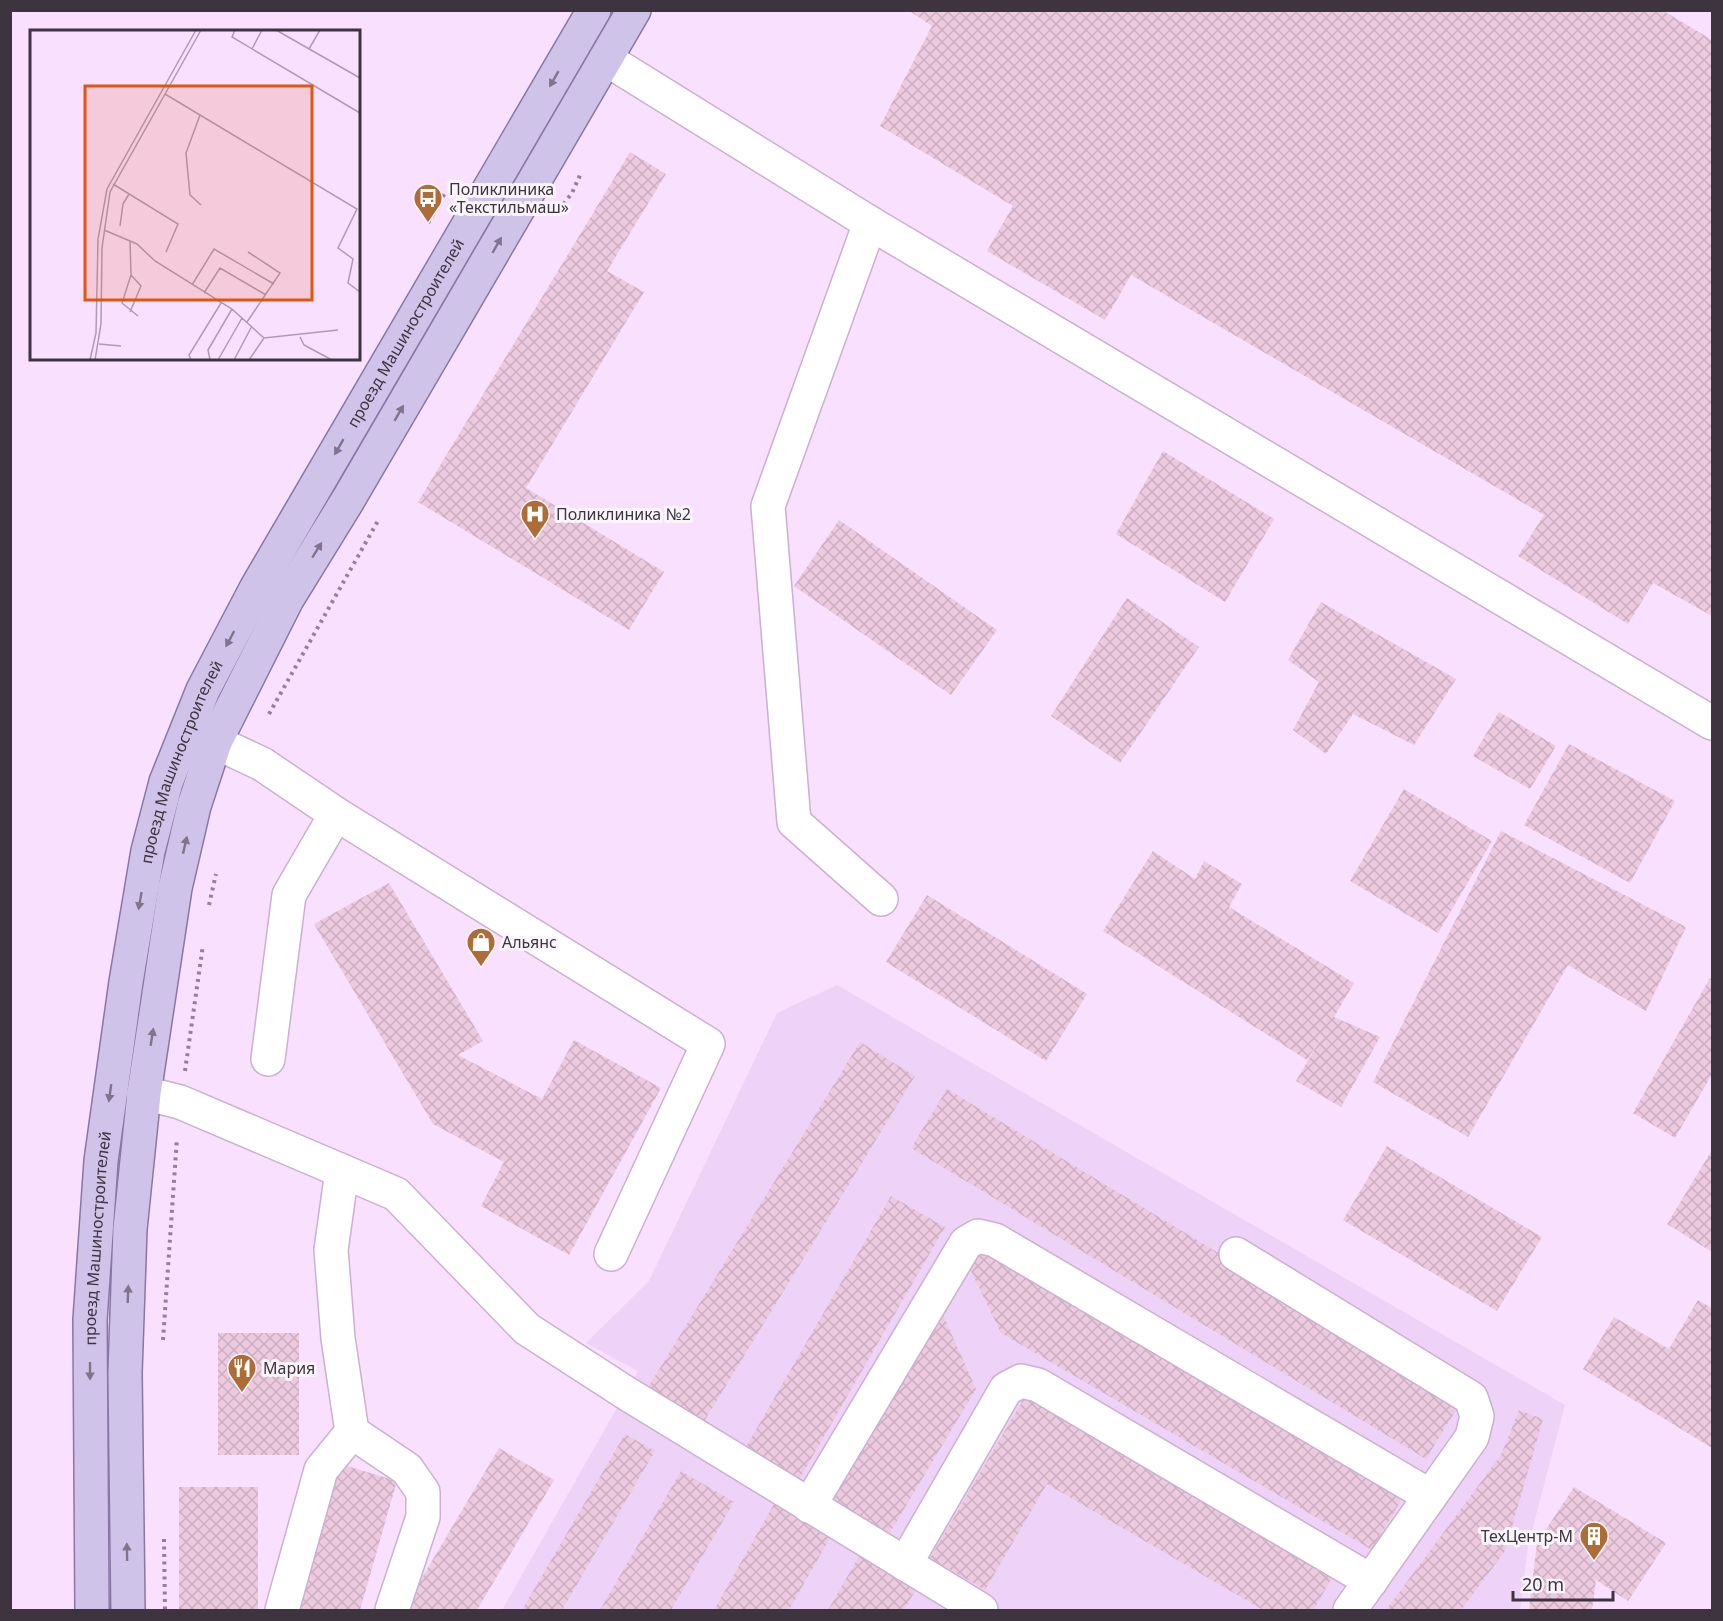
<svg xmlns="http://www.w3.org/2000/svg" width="1723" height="1621" font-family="'Noto Sans',sans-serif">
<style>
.built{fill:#efd2f7}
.building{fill:url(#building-cross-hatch)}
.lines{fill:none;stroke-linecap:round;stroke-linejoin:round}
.minor-casing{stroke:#c9b1cf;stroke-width:36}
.major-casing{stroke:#8877a4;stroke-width:36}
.path{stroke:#938297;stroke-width:4;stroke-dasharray:3 4.5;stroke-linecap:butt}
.minor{stroke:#fff;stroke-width:33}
.major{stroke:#d0c3e9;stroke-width:33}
.oneway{fill:#7f748c}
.labels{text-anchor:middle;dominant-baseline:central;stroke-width:6;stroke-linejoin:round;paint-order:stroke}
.poi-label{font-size:16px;fill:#3d3440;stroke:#faf5fb;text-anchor:start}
.street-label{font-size:16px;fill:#3d3440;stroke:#faf5fb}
.inset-road{fill:none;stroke:#ae9bb3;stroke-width:1.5}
.view{fill:#df570f;fill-opacity:0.15;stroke:#df570f;stroke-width:3}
.inset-edge{fill:none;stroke:#3d3440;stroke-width:3}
</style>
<defs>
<pattern id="building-cross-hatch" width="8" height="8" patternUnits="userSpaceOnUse" patternTransform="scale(1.5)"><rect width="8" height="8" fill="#edcae0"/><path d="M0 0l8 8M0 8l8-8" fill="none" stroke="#ccaec1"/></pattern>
</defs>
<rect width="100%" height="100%" fill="#f9e0ff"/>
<path class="built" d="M837,985l728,420 -37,141 -8,64h-1018l136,-239 -52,-28 63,-62 128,-268z"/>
<g class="building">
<path d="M908,10h754l50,30v576l-59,-33 -25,41 -110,-68 26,-41 -413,-240 -26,45 -118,-69 26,-45 -133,-80 52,-100z"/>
<path d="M630,152l36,22 -59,97 37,21 -118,196 138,84 -35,58 -211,-128z"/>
<path d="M1163,451l111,68 -49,83 -109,-68z"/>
<path d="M839,520l158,110 -46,65 -157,-109z"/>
<path d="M1127,598l72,49 -79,116 -69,-47z"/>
<path d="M1321,602l135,77 -42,66 -61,-31 -27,40 -33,-24 26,-48 -31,-22z"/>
<path d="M1499,712l57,34 -26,43 -57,-33z"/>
<path d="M1569,744l106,57 -45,82 -106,-58z"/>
<path d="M1404,789l88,52 -54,92 -88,-52z"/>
<path d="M1501,831l185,96 -40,84 -78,-46 -100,172 -95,-55z"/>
<path d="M1153,851l42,28 9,-18 38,23 -13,23 125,76 -20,34 46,20 -39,70 -45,-26 28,-48 -17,27 -204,-129z"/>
<path d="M389,883l94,158 -25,14 84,44 32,-59 87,48 -92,167 -88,-49 23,-44 -71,-38 -119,-200z"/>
<path d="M927,895l160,99 -41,67 -160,-99z"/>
<path d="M1710,978l2,2v94l-37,64 -42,-25z"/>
<path d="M860,1042l55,34 -215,352 -56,-34z"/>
<path d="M947,1089l515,311 -36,59 -515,-311z"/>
<path d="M1387,1146l155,91 -45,74 -154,-91z"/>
<path d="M1712,1150v102l-45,-28z"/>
<path d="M891,1196l54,31 -145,251 -54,-31z"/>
<path d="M983,1248l421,247 -32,55 -371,-217 -31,-64z"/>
<path d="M1698,1300l14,8v140l-129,-79 31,-52 55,32z"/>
<path d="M943,1315l33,74 -87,145 -57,-34z"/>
<rect x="218" y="1333" width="81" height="122"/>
<path d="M1026,1395l308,180 -21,35h-50l-216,-126 -62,106 -55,-32z"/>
<path d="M1519,1410l24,9 -38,132 -44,59h-75l115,-155z"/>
<path d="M625,1434l30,17 -93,159h-40z"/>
<path d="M499,1448l55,32 -77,130h-74z"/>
<path d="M340,1464l57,17 -37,129h-62z"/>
<path d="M681,1471l53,31 -63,108h-71z"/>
<rect x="179" y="1487" width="79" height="123"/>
<path d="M1574,1487l92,56 -38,58 -32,-21 -4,30h-63l8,-67z"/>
<path d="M774,1504l57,32 -42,74h-75z"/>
<path d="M861,1553l57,33 -14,24h-76z"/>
</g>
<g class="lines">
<g class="minor-casing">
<g id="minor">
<path d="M606,59l264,164 842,500"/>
<path d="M870,223l-102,283 26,316 87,77"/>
<path d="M215,742l47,22 74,50 372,230 -97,210"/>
<path d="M268,1059l21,-164 47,-81"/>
<path d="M144,1093l36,9 216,92 131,135 99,64 355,217"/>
<path d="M1236,1254l235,144 6,18 -5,21 -122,173"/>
<path d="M352,1432l55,37 16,23v25l-31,93"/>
<path d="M809,1506l157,-263 12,-7 17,4 435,256"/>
<path d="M905,1564l101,-175 15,-8 17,4 333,196"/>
<path d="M282,1610l39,-140 31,-38 -14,-94 -7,-88 11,-79"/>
</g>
</g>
<g class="major-casing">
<g id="major">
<path id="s1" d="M92,1610l-2,-290 11,-159 25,-179 22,-131 18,-69 37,-92 54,-103 337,-577"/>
<path d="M128,1610l-3,-237 5,-144 14,-136 31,-205 19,-82 21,-64 72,-143 61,-99 286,-490"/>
</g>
</g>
<g class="path">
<path d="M559,210l13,-17 9,-20"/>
<path d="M428,223l18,-32"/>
<path d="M269,714l110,-195"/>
<path d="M209,905l7,-31"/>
<path d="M185,1071l18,-126"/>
<path d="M163,1340l14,-202"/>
<path d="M164,1539l1,71"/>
</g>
<use href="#minor" class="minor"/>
<use href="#major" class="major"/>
</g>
<defs><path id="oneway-solid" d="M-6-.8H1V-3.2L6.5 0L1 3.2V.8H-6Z" transform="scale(1.5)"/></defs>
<g class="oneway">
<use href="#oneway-solid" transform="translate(554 79) rotate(120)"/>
<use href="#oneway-solid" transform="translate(497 245) rotate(-60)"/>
<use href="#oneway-solid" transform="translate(399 413) rotate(-60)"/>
<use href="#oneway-solid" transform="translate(339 447) rotate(120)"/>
<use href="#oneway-solid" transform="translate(317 550) rotate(-58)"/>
<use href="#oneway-solid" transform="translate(230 639) rotate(118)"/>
<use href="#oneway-solid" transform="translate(185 845) rotate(-77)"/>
<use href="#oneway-solid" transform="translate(140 901) rotate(100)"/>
<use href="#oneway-solid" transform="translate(152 1037) rotate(-81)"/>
<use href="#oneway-solid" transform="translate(110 1093) rotate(98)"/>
<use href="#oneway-solid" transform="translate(128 1294) rotate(-88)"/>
<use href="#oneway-solid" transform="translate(90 1371) rotate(90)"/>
<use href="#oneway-solid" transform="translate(127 1552) rotate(-91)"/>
</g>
<defs>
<g id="bus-pin" transform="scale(1.5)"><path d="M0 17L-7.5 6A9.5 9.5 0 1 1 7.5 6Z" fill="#ae6d36" stroke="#faf5fb"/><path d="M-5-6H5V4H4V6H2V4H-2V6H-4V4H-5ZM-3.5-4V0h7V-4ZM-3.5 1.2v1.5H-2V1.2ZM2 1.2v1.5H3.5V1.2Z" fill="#fff"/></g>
<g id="hospital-pin" transform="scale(1.5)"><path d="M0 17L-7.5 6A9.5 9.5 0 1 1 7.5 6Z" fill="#ae6d36" stroke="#faf5fb"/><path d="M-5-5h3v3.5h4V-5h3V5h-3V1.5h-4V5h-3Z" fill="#fff"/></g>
<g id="shop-pin" transform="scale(1.5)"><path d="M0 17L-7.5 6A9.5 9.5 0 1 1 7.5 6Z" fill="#ae6d36" stroke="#faf5fb"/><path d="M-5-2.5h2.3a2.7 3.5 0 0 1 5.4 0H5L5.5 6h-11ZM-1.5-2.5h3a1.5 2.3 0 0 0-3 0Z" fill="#fff"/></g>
<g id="restaurant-pin" transform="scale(1.5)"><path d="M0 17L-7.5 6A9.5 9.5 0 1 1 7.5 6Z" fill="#ae6d36" stroke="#faf5fb"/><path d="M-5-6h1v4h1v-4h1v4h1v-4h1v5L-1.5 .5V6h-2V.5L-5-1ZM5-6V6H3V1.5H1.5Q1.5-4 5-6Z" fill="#fff"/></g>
<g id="building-pin" transform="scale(1.5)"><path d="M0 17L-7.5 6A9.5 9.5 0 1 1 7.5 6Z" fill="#ae6d36" stroke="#faf5fb"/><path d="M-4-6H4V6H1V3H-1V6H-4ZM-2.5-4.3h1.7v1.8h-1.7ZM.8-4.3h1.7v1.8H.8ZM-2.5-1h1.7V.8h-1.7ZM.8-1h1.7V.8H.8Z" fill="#fff"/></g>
</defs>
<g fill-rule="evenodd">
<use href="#bus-pin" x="428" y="198"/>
<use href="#hospital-pin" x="535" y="514"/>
<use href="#shop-pin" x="481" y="942"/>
<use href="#restaurant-pin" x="242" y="1368"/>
<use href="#building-pin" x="1594" y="1536"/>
</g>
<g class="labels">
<g class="poi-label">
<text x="449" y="189">Поликлиника<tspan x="449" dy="18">«Текстильмаш»</tspan></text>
<text x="556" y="514">Поликлиника №2</text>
<text x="502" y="942">Альянс</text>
<text x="263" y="1368">Мария</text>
<text x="1573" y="1536" text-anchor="end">ТехЦентр-М</text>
</g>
<g class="street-label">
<text stroke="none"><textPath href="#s1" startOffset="1344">проезд Машиностроителей</textPath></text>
<text stroke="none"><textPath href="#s1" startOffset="858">проезд Машиностроителей</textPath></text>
<text stroke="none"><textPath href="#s1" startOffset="372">проезд Машиностроителей</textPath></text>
</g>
</g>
<g transform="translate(30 30)">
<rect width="330" height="330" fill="#f9e0ff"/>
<path class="inset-road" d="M205,0l-3,7 128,76M246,0l84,48M222,19l10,-19M279,19l11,-19M135,64l192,115 -19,39 15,11 -5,24 12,9M170,85l-14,38 4,42 11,10M83,154l65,40 -12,28M90,196l3,-22 6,-10M74,200l33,14 18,17 77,48 32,29 74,-8M100,211l1,34 -9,28 16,13M162,255l22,-36 60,35M174,263l16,-25 46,27M100,282l11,-26 -10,-11M217,292l33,-49 -32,-21M270,307l4,8 28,15M69,314l22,2M60,330l6,-27 2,-94 9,-50 89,-159M65,330l6,-36 1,-76 8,-56 91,-162M161,330l-2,-5 32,-52M180,330l-2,-10 24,-41M188,330l24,-42M204,330l18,-34M219,330l15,-22"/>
<path class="view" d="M55,56h227v214h-227z"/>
<rect width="330" height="330" class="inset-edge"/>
</g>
<rect width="1723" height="1621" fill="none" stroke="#3d3440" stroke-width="24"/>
<path d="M1513 1591v9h100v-9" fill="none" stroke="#3d3440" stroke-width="3"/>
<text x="1522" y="1591" font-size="18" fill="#3d3440" stroke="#faf5fb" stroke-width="4.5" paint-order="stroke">20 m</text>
</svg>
